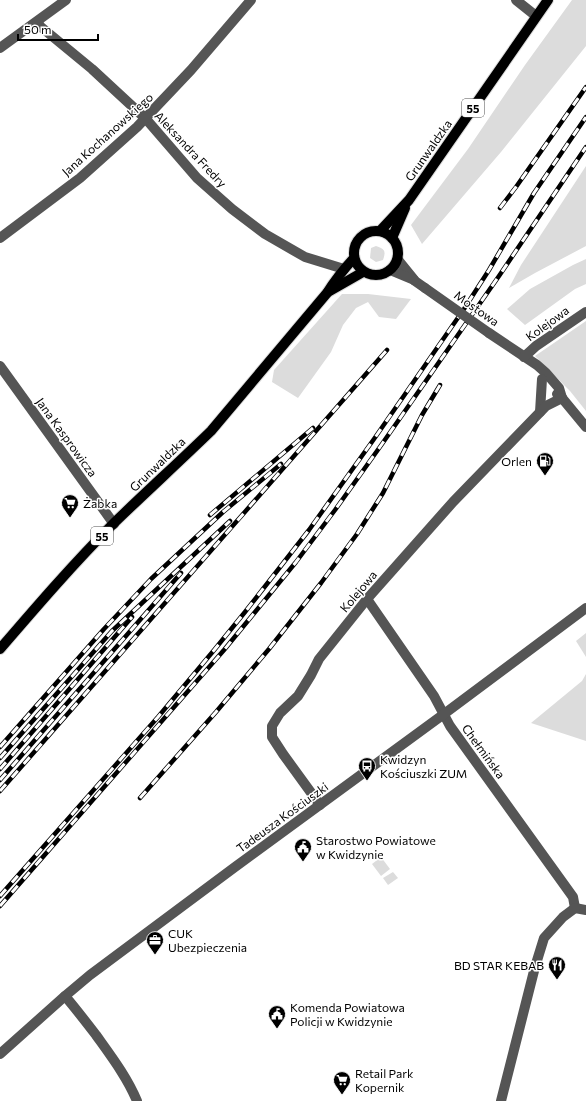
<svg xmlns="http://www.w3.org/2000/svg" width="586" height="1101" font-family="Commissioner,sans-serif">
<style>
.green{fill:#dcdcdc}
.lines{fill:none;stroke-linecap:round;stroke-linejoin:round}
.major-casing{stroke:#dbdbdb;stroke-width:12}
.minor{stroke:#555;stroke-width:10}
.major{stroke:#000;stroke-width:10}
.rail-casing{stroke:#000;stroke-width:4.5}
.rail{stroke:#fff;stroke-width:3;stroke-dasharray:9;stroke-linecap:butt}
.minor-bridge{stroke:#555;stroke-width:10}
.labels{text-anchor:middle;dominant-baseline:central;stroke-width:3;stroke-linejoin:round;paint-order:stroke}
.shield{fill:#fff;stroke:#4c4c4c;stroke-width:1}
.shield-label{font-size:11px;font-weight:bold;fill:#000}
.street-label{font-size:12px;fill:#000;stroke:#fff}
.poi-label{font-size:12px;fill:#000;stroke:#fff;text-anchor:start}
</style>
<rect width="100%" height="100%" fill="#fff"/>
<g class="green">
<path d="M572,0h14v46l-85,106 -79,92 -11,-19 57,-76 57,-84z"/>
<path d="M586,166v80l-51,27 -26,15 12,-23z"/>
<path d="M376,246c9,3 10,5 7,14l-7,2 -6,-4 1,-10z"/>
<path d="M586,259v25l-11,5 -50,36 -18,-16 23,-20 43,-24z"/>
<path d="M342,294h26l43,5 -15,20 -17,-2 -11,-15 -12,6 -13,17 -12,27 -33,46 -26,-16 2,-12z"/>
<path d="M586,321v90l-16,-20 -35,-35z"/>
<path d="M586,633v24l-10,-16z"/>
<path d="M586,674v67l-55,-18 51,-42z"/>
<path d="M381,857l9,12 -9,7 -9,-12z"/>
<path d="M393,872l5,6 -10,7 -5,-7z"/>
</g>
<g class="lines">
<g class="major-casing">
<g id="major">
<circle cx="376" cy="253" r="22"/>
<path d="M380,231l29,-31 139,-200"/>
<path d="M392,238l13,-30"/>
<path d="M328,292l35,-20"/>
<path d="M0,649c37,-43 74,-86 114,-126 32,-31 65,-61 97,-92l116,-138c8,-13 17,-24 27,-35"/>
</g>
</g>
<g class="minor">
<path d="M516,0l20,16"/>
<path d="M37,22l4,5 51,42 54,50 51,59 35,31 33,25 40,23 39,12"/>
<path d="M0,48l66,-48"/>
<path d="M0,238l80,-60 57,-51 54,-57 60,-70"/>
<path d="M398,260l17,21 10,7"/>
<path d="M390,270l24,10"/>
<path d="M489,333l48,32 9,8 13,15 3,10"/>
<path d="M524,357l12,-11 50,-34"/>
<path d="M0,366l114,158"/>
<path d="M557,394l5,4 24,29"/>
<path d="M540,412l2,-33"/>
<path d="M367,599l67,97 16,30 123,171 2,11"/>
<path d="M320,805l-37,-51 -11,-17v-11l8,-13 18,-17 13,-21 8,-16 48,-60 86,-97 93,-96 16,-8"/>
<path d="M575,908l11,2"/>
<path d="M65,996c11,13 21,26 31,39 15,21 31,42 41,66"/>
<path d="M0,1054l65,-58 25,-21 145,-108 209,-153 142,-106"/>
<path d="M501,1101l34,-134 9,-29 19,-21 12,-9"/>
</g>
<use href="#major" class="major"/>
<g class="rail-casing">
<g id="rail">
<path d="M500,208l16,-21 70,-100"/>
<path d="M210,515l103,-87"/>
<path d="M0,747l104,-118 47,-50 72,-67 58,-48"/>
<path d="M0,758l112,-127 118,-110"/>
<path d="M0,769l132,-152"/>
<path d="M0,780l181,-207"/>
<path d="M0,791l387,-441"/>
<path d="M140,798l76,-86 53,-63 52,-66 36,-49 26,-41 39,-78 18,-30"/>
<path d="M0,896l158,-179 57,-68 30,-37 64,-82 65,-91 90,-130 25,-39 45,-77 52,-76"/>
<path d="M0,906l224,-256 72,-88 39,-52 47,-66 117,-168 87,-129"/>
</g>
</g>
<use href="#rail" class="rail"/>
<path class="minor-bridge" d="M425,288l64,45"/>
</g>
<defs>
<g id="fuel-pin" transform="scale(0.9)"><path d="M0 17L-7.5 6A9.5 9.5 0 1 1 7.5 6Z" fill="#000" stroke="#fff"/><path d="M-5.5-6h7V0h2V4h1.3V-2.5L3-4.5l.8-.8L6-3V5H2.5V1h-1V6h-7ZM-4.2-4.7v3.2H.2V-4.7Z" fill="#fff"/></g>
<g id="supermarket-pin" transform="scale(0.9)"><path d="M0 17L-7.5 6A9.5 9.5 0 1 1 7.5 6Z" fill="#000" stroke="#fff"/><path d="M-6-5.5h2.5l.6 2H6L4.5 2H-2.5L-4.4-4H-6ZM-1.5 3.2a1.3 1.3 0 1 0 .1 0ZM3 3.2a1.3 1.3 0 1 0 .1 0Z" fill="#fff"/></g>
<g id="bus-pin" transform="scale(0.9)"><path d="M0 17L-7.5 6A9.5 9.5 0 1 1 7.5 6Z" fill="#000" stroke="#fff"/><path d="M-5-6H5V4H4V6H2V4H-2V6H-4V4H-5ZM-3.5-4V0h7V-4ZM-3.5 1.2v1.5H-2V1.2ZM2 1.2v1.5H3.5V1.2Z" fill="#fff"/></g>
<g id="civic-pin" transform="scale(0.9)"><path d="M0 17L-7.5 6A9.5 9.5 0 1 1 7.5 6Z" fill="#000" stroke="#fff"/><path d="M-.6-6.5H3V-4.5H.6V-3L4-1V1h2V6H-6V1h2V-1L-.6-3ZM-1.2 2.5V6h2.4V2.5Z" fill="#fff"/></g>
<g id="office-pin" transform="scale(0.9)"><path d="M0 17L-7.5 6A9.5 9.5 0 1 1 7.5 6Z" fill="#000" stroke="#fff"/><path d="M-6-3h4V-5.5h4V-3h4V5H-6ZM-1-4.5V-3h2v-1.5ZM-6 0V1H6V0Z" fill="#fff"/></g>
<g id="restaurant-pin" transform="scale(0.9)"><path d="M0 17L-7.5 6A9.5 9.5 0 1 1 7.5 6Z" fill="#000" stroke="#fff"/><path d="M-5-6h1v4h1v-4h1v4h1v-4h1v5L-1.5 .5V6h-2V.5L-5-1ZM5-6V6H3V1.5H1.5Q1.5-4 5-6Z" fill="#fff"/></g>
</defs>
<g fill-rule="evenodd">
<use href="#fuel-pin" x="545" y="461"/>
<use href="#supermarket-pin" x="70" y="503"/>
<use href="#bus-pin" x="367" y="766"/>
<use href="#civic-pin" x="303" y="847"/>
<use href="#office-pin" x="155" y="940"/>
<use href="#restaurant-pin" x="557" y="965"/>
<use href="#civic-pin" x="277" y="1014"/>
<use href="#supermarket-pin" x="342" y="1080"/>
</g>
<g class="labels">
<g class="shield">
<rect x="462" y="99" width="22" height="18" rx="3"/>
<rect x="91" y="527" width="22" height="18" rx="3"/>
</g>
<g class="shield-label">
<text x="473" y="108">55</text>
<text x="102" y="536">55</text>
</g>
<g class="street-label">
<text transform="translate(107 134) rotate(-42)">Jana Kochanowskiego</text>
<text transform="translate(191 149) rotate(47)">Aleksandra Fredry</text>
<text transform="translate(428 150) rotate(-55)">Grunwaldzka</text>
<text transform="translate(477 308) rotate(35)">Mostowa</text>
<text transform="translate(547 323) rotate(-36)">Kolejowa</text>
<text transform="translate(67 437) rotate(54)">Jana Kasprowicza</text>
<text transform="translate(157 464) rotate(-44)">Grunwaldzka</text>
<text transform="translate(358 591) rotate(-50)">Kolejowa</text>
<text transform="translate(484 751) rotate(54)">Chełmińska</text>
<text transform="translate(282 817) rotate(-36)">Tadeusza Kościuszki</text>
</g>
<g class="poi-label">
<text x="532" y="461" text-anchor="end">Orlen</text>
<text x="83" y="503">Żabka</text>
<text x="380" y="759">Kwidzyn<tspan x="380" dy="14">Kościuszki ZUM</tspan></text>
<text x="316" y="840">Starostwo Powiatowe<tspan x="316" dy="14">w Kwidzynie</tspan></text>
<text x="168" y="933">CUK<tspan x="168" dy="14">Ubezpieczenia</tspan></text>
<text x="544" y="965" text-anchor="end">BD STAR KEBAB</text>
<text x="290" y="1007">Komenda Powiatowa<tspan x="290" dy="14">Policji w Kwidzynie</tspan></text>
<text x="355" y="1073">Retail Park<tspan x="355" dy="14">Kopernik</tspan></text>
</g>
</g>
<path d="M18 34v6h80v-6" fill="none" stroke="#000000" stroke-width="2"/>
<text x="24" y="34" font-size="12" fill="#000000" stroke="#ffffff" stroke-width="3" paint-order="stroke">50 m</text>
</svg>
